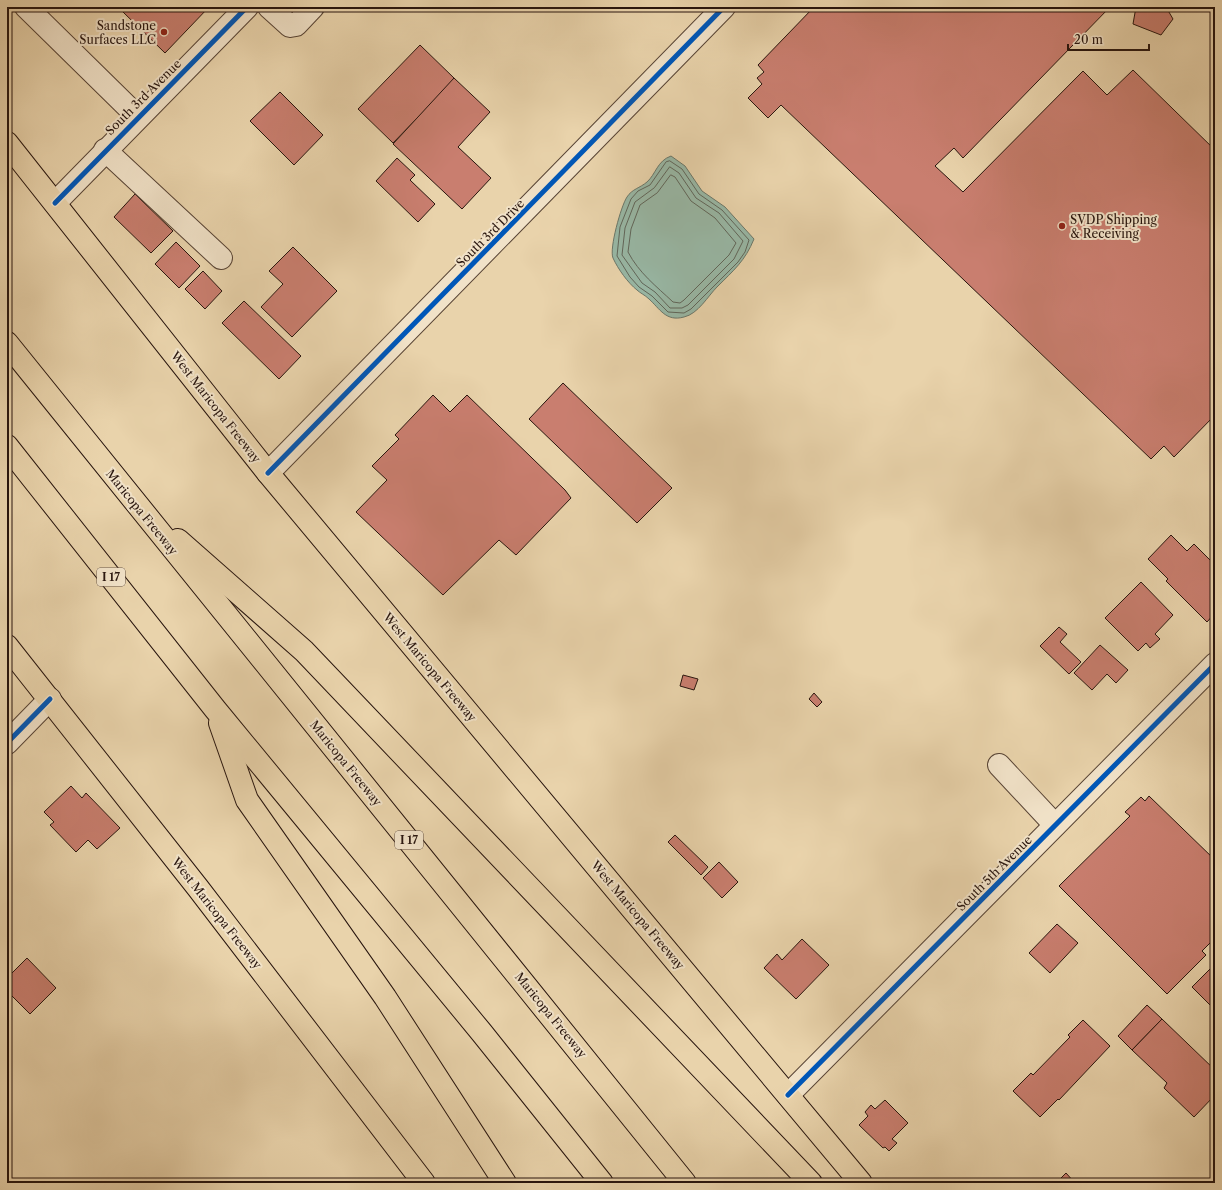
<svg xmlns="http://www.w3.org/2000/svg" width="1222" height="1190" font-family="'Libre Caslon Text',serif">
<style>
.water{fill:#98b8a6;stroke:#6b7769}
.lines{fill:none;stroke-linecap:round;stroke-linejoin:round}
.shore{stroke:#60665a;stroke-width:1}
.building{fill:#c97e6f;stroke:#28150e}
.minor-casing{stroke:#584435;stroke-width:24}
.major-casing{stroke:#28150e;stroke-width:24}
.highway-casing{stroke:#28150e;stroke-width:24}
.minor{stroke:#f1e2c8;stroke-width:22}
.major{stroke:#e9d3ab;stroke-width:22}
.highway{stroke:#e9d3ab;stroke-width:22}
.cycleway-casing{stroke:#f1e2c8;stroke-width:8}
.cycleway{stroke:#0057b8;stroke-width:5}
.poi-dot{fill:#8f2418;stroke:#f1e2c8;stroke-width:1.5}
.labels{text-anchor:middle;dominant-baseline:central;stroke-width:4;stroke-linejoin:round;paint-order:stroke}
.shield{fill:#f1e2c8;stroke:#645246;stroke-width:1}
.shield-label{font-size:11px;font-weight:bold;fill:#28150e}
.poi-label{font-size:12px;fill:#28150e;stroke:#f1e2c8;text-anchor:end}
.street-label{font-size:12px;fill:#28150e;stroke:#f1e2c8}
</style>
<rect width="100%" height="100%" fill="#e9d3ab"/>
<filter id="stains"><feTurbulence type="fractalNoise" baseFrequency=".005" numOctaves="4"/><feColorMatrix values="0 0 0 0 .2 0 0 0 0 .09 0 0 0 0 .02 0 0 0 .5 -.17"/></filter>
<radialGradient id="worn" r=".72"><stop offset=".6" stop-color="#630" stop-opacity="0"/><stop offset="1" stop-color="#630" stop-opacity=".3"/></radialGradient>
<path class="water" d="M671,156l14,10 17,25 23,16 29,32c-9,22 -20,31 -37,48 -9,9 -19,27 -33,30 -18,5 -24,-8 -35,-18 -4,-4 -9,-6 -12,-9 -9,-7 -19,-21 -24,-32 -4,-9 8,-52 14,-61 5,-8 13,-9 20,-15 9,-8 10,-21 24,-26z"/>
<g class="lines">
<g class="shore">
<path d="M670,161l12,8 17,25 23,16 27,30 -4,12 -7,10 -47,47 -7,4 -16,-1 -16,-16 -13,-9 -9,-10 -13,-21 3,-29 11,-28 7,-8 12,-6 16,-23z"/>
<path d="M670,167l9,6 17,25 23,15 24,28 -9,18 -46,46 -6,3h-12l-15,-16 -13,-9 -20,-28 3,-27 10,-26 19,-14z"/>
<path d="M671,175l4,2 16,24 24,17 21,25 -7,12 -45,45 -4,3 -7,-1c-17,-16 -34,-29 -45,-50l3,-23 9,-24 17,-12z"/>
</g>
</g>
<g class="building">
<path d="M128,7h81l-44,46 -42,-41z"/>
<path d="M814,7h296l-147,151 -9,-10 -19,18 28,26 120,-121 24,24 26,-25 82,80v265l-41,42 -10,-11 -13,13 -370,-354 -13,13 -20,-20 14,-14 -5,-6 7,-6 -6,-7z"/>
<path d="M1136,7h30l7,12 -12,16 -28,-11z"/>
<path d="M420,45l35,34 -62,64 -35,-34z"/>
<path d="M454,78l36,34 -32,35 33,31 -29,31 -69,-65z"/>
<path d="M280,92l43,43 -29,30 -44,-44z"/>
<path d="M397,158l18,17 -5,5 25,24 -17,18 -42,-41z"/>
<path d="M135,194l38,37 -22,22 -37,-36z"/>
<path d="M176,242l24,24 -21,22 -24,-24z"/>
<path d="M293,247l44,44 -45,46 -31,-30 22,-23 -14,-13z"/>
<path d="M203,271l19,20 -17,18 -20,-20z"/>
<path d="M244,301l57,55 -22,23 -57,-56z"/>
<path d="M563,383l109,105 -35,35 -108,-104z"/>
<path d="M433,395l17,17 17,-17 98,95 6,8 -55,57 -17,-15 -56,55 -87,-83 31,-32 -15,-14 27,-27 -4,-4z"/>
<path d="M1171,535l16,16 7,-7 21,21v48l-8,9 -41,-41 2,-2 -20,-20z"/>
<path d="M1141,582l32,33 -18,19 5,5 -10,9 -4,-5 -8,8 -33,-33z"/>
<path d="M1059,627l8,7 -7,8 21,20 -12,12 -29,-28z"/>
<path d="M1100,645l28,25 -12,13 -9,-9 -15,16 -18,-17z"/>
<path d="M683,675l15,4 -4,11 -14,-4z"/>
<path d="M814,693l8,9 -5,5 -8,-8z"/>
<path d="M71,786l11,12 4,-5 34,35 -23,21 -9,-9 -12,12 -26,-27 4,-3 -10,-10z"/>
<path d="M1149,796l66,64v78l-13,13 4,4 -39,39 -108,-108 71,-70 -5,-4 16,-15 4,4z"/>
<path d="M675,835l33,32 -7,8 -33,-33z"/>
<path d="M719,862l19,20 -16,16 -19,-20z"/>
<path d="M1057,924l21,19 -28,30 -21,-20z"/>
<path d="M802,939l27,26 -33,34 -32,-31 13,-14 5,6z"/>
<path d="M27,958l29,30 -26,26 -23,-23v-13z"/>
<path d="M1214,965l1,1v44l-23,-23z"/>
<path d="M1147,1005l15,14 -30,31 -14,-14z"/>
<path d="M1162,1019l53,51v25l-21,22 -30,-29 3,-5 -35,-33z"/>
<path d="M1083,1020l27,26 -51,54 -1,-1 -18,18 -27,-26 18,-18 2,2 37,-38 -2,-2z"/>
<path d="M885,1100l23,23 -16,16 5,4 -8,8 -4,-4 -2,1 -24,-23 9,-9 -3,-4 6,-7 4,4z"/>
<path d="M1066,1173l9,10h-19z"/>
</g>
<g class="lines">
<g class="minor-casing">
<g id="minor">
<path d="M26,7l112,110"/>
<path d="M269,7l21,19 6,-1 17,-18"/>
<path d="M105,150l116,108"/>
<path d="M55,203l192,-196"/>
<path d="M268,473l456,-466"/>
<path d="M7,743l43,-44"/>
<path d="M999,765l56,60"/>
<path d="M788,1095l427,-431"/>
</g>
</g>
<g class="major-casing">
<g id="major">
<path d="M7,143l261,330 593,710"/>
<path d="M7,646l191,242 226,295"/>
</g>
</g>
<g class="highway-casing">
<g id="highway">
<path d="M7,343l678,840"/>
<path d="M7,446l208,263 267,324 120,150"/>
<path d="M178,540l126,111 507,532"/>
<path d="M220,723l27,77 138,197 120,186"/>
</g>
</g>
<use href="#minor" class="minor"/>
<use href="#major" class="major"/>
<use href="#highway" class="highway"/>
<g class="cycleway-casing">
<g id="cycleway">
<path d="M55,203l192,-196"/>
<path d="M268,473l456,-466"/>
<path d="M7,743l43,-44"/>
<path d="M788,1095l427,-431"/>
</g>
</g>
<use href="#cycleway" class="cycleway"/>
</g>
<g class="poi-dot">
<circle cx="164" cy="32" r="4"/>
<circle cx="1062" cy="226" r="4"/>
</g>
<g class="labels">
<g class="shield">
<rect x="97" y="568" width="28" height="18" rx="3"/>
<rect x="395" y="831" width="28" height="18" rx="3"/>
</g>
<g class="shield-label">
<text x="111" y="577">I 17</text>
<text x="409" y="840">I 17</text>
</g>
<g class="poi-label">
<text x="156" y="25">Sandstone<tspan x="156" dy="14">Surfaces LLC</tspan></text>
<text x="1070" y="219" text-anchor="start">SVDP Shipping<tspan x="1070" dy="14">&amp; Receiving</tspan></text>
</g>
<g class="street-label">
<text transform="translate(143 97) rotate(-45)">South 3rd Avenue</text>
<text transform="translate(490 233) rotate(-45)">South 3rd Drive</text>
<text transform="translate(216 407) rotate(52)">West Maricopa Freeway</text>
<text transform="translate(142 512) rotate(51)">Maricopa Freeway</text>
<text transform="translate(430 667) rotate(50)">West Maricopa Freeway</text>
<text transform="translate(346 763) rotate(51)">Maricopa Freeway</text>
<text transform="translate(994 873) rotate(-45)">South 5th Avenue</text>
<text transform="translate(217 913) rotate(52)">West Maricopa Freeway</text>
<text transform="translate(638 915) rotate(50)">West Maricopa Freeway</text>
<text transform="translate(551 1015) rotate(51)">Maricopa Freeway</text>
</g>
</g>
<rect width="1222" height="1190" fill="none" stroke="#e9d3ab" stroke-width="24"/>
<rect x="8" y="8" width="1206" height="1174" fill="none" stroke="#28150e" stroke-width="2"/>
<rect x="12" y="12" width="1198" height="1166" fill="none" stroke="#28150e"/>
<path d="M1068 44v6h81v-6" fill="none" stroke="#28150e" stroke-width="2"/>
<text x="1074" y="44" font-size="12" fill="#28150e" stroke="#f1e2c8" stroke-width="3" paint-order="stroke">20 m</text>
<rect width="100%" height="100%" filter="url(#stains)"/>
<rect width="100%" height="100%" fill="url(#worn)"/>
</svg>
